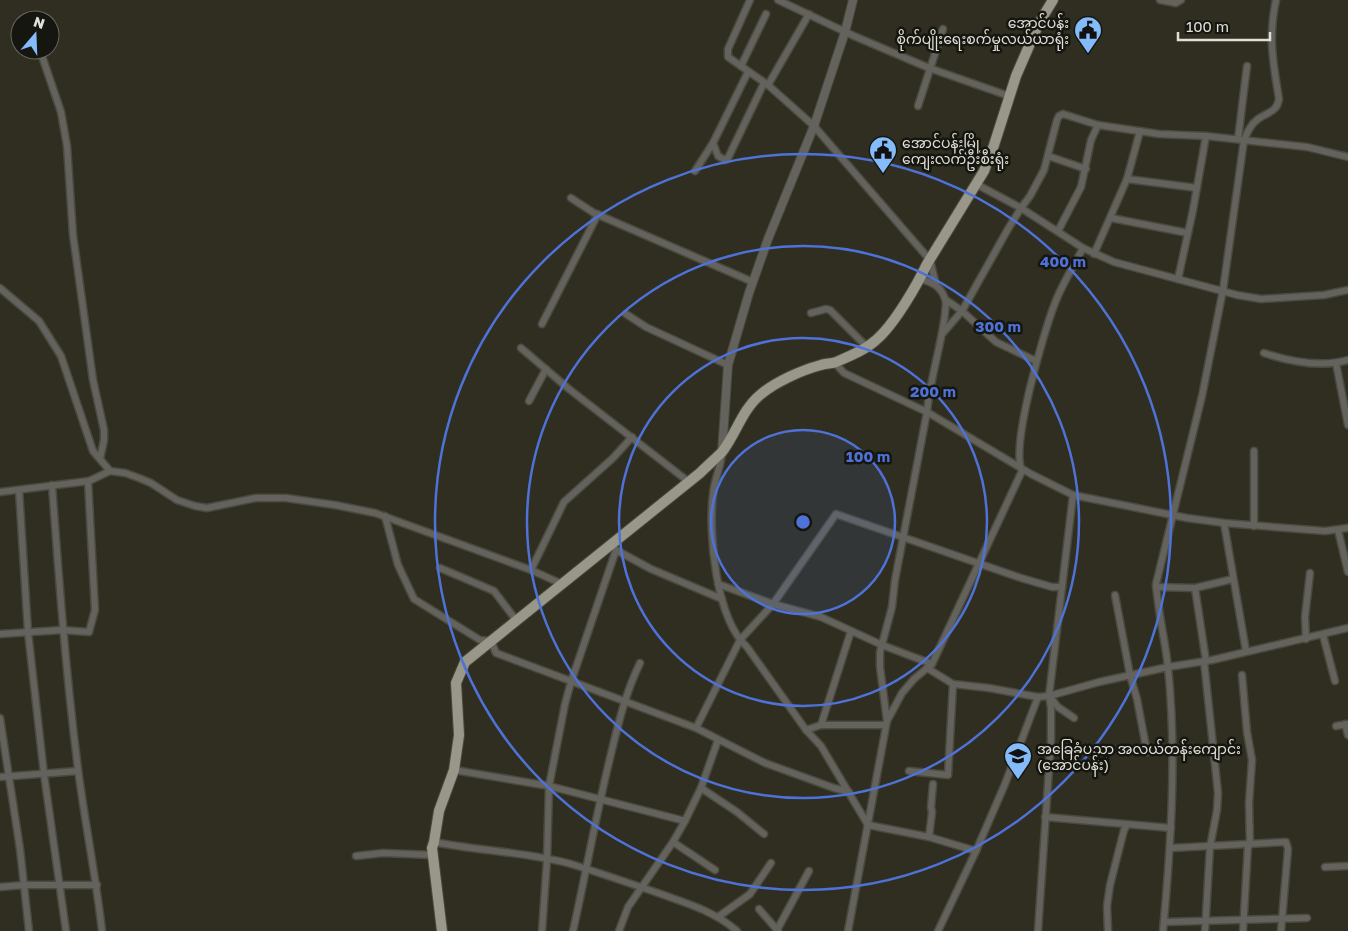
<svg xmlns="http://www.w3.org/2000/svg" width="1348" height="931" font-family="'Golos Text','Noto Sans Myanmar',sans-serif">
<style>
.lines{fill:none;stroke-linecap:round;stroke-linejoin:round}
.minor-casing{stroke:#4b4a3e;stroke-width:9}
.tertiary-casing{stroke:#4b4a3e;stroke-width:10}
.primary-casing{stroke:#4b4a3e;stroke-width:12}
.minor{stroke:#63625c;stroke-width:6}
.tertiary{stroke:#63625c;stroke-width:8}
.primary{stroke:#98978a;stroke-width:10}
.ring{fill:none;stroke:#4e72d8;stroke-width:2.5}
.labels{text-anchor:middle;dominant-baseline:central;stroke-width:5;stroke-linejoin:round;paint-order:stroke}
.poi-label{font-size:14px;fill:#e0e0d8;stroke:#161610;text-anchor:start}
.centre{fill:#4e72d8;stroke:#161610;stroke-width:2.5}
.ring-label{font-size:15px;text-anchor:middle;font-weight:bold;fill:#4e72d8;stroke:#161610;stroke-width:5;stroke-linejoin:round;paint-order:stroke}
</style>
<rect width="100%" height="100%" fill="#2f2e21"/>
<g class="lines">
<g class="minor-casing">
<g id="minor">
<path d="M750,0l-22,49v8l40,28 46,41 116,134 6,25"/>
<path d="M778,0l76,36 75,32 80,28"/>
<path d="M1160,0l16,3 5,-3"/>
<path d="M42,56l19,56 6,34 6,89 20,145 11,50v10l-4,19"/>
<path d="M741,66l25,-52"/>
<path d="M768,85l41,-71"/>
<path d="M918,106l25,-77"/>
<path d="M1238,139l9,-73"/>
<path d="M713,143l5,13 7,4 3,-2 36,-75"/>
<path d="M1048,156l38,13"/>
<path d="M695,171l18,-28 35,-71"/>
<path d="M1127,179l70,9"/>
<path d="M976,184l45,24 62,40 31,14 123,33 24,4 63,-4 24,-5"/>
<path d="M571,198l23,15 159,69"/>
<path d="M1111,218l77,15"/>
<path d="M1058,231l23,-44 10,-47 7,-15"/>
<path d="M1094,254l33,-75 13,-48"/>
<path d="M1178,279l15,-69 13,-74"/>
<path d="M0,288l39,33 22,35 32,95 17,20"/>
<path d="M946,300l16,11 34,31 40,19"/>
<path d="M811,313l15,-4 4,1 37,37"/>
<path d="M626,314l20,13 82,38"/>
<path d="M542,324l56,-110"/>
<path d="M942,334l20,-23 46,-82 13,-21 9,-12 14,-26 13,-50 2,-4 4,-2 35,11 61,9 47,2 101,11 41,10"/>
<path d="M521,348l48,41 120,93"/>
<path d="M1264,353c27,9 56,15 84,7"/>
<path d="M835,363l9,10 83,39 104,62 42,21 114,23 37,5 101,8 23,-3"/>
<path d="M1336,363l12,62"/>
<path d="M529,401l17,-32"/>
<path d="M722,453c-1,14 -8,27 -9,41 -5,40 3,125 34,153l59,83 15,16 47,79 61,12 47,14"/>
<path d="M52,485c7,95 14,190 26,284 7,54 18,108 24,162"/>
<path d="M19,490l9,142 16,142 22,157"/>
<path d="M0,492l89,-11 21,-10 15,2 14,5 12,5 26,17 18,6 12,2 49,-10h30l49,7 40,8 156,57 31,14"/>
<path d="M385,516l13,49 16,34 66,41 11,1 5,12 200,75 69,35 69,25 15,4"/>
<path d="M1224,523l22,128"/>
<path d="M1254,526v-75"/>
<path d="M1338,530l10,42"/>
<path d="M616,550l35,19 71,30"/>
<path d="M440,568l54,23 22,29"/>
<path d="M531,570l33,-68 49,-44 19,-21"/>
<path d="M718,584l55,20 48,13 61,28 50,19"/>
<path d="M1156,587l40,1"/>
<path d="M1115,595l15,80 7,24 10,53"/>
<path d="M0,634l62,-4 27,2 6,-22 -7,-129"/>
<path d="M1323,635l12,46"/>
<path d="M1306,639l-1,-22 5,-44"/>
<path d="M1204,661l14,132 -1,17 -7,37 -5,84"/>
<path d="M1206,661l-11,-73 38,-9"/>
<path d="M927,668l26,16 36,4 49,9 11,-1 50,-14 69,-15 44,-7 136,-32"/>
<path d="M1242,675l5,57 5,28 -3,43 1,42"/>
<path d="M1050,697l8,10 16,11"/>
<path d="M0,718l20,131 9,82"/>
<path d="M887,721l15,-28 12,-14 18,-15 90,-193c-12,-24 22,-140 33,-168 7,-19 19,-37 28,-55"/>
<path d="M1345,724l3,11"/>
<path d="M821,725l30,-94"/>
<path d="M1336,726l12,-2"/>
<path d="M696,728l44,-88 33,-36 63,-90 185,64 31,9h10"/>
<path d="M806,730l15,-5h65"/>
<path d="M454,770l95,16 136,35"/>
<path d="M909,771l39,4 5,-91"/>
<path d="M0,777l78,-6"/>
<path d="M701,788l36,24 27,22"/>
<path d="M1045,817l126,11"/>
<path d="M929,837l3,-25 -1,-5 2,-23"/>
<path d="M434,842c45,9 93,10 137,22 29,9 58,19 87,29 28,10 56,18 79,38"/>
<path d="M673,842l42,28"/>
<path d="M1171,848l115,-6 2,7 -7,82"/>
<path d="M356,856l27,-3 50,2"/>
<path d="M1325,867l23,-1"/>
<path d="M0,887l24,-2h73"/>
<path d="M759,909l19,22"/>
<path d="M718,917l32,-23 21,-31"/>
<path d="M1164,922l143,-4"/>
<path d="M777,930l32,-59"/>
<path d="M542,931l5,-71 2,-74 16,-82 6,-22 45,-132 -4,-6"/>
<path d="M573,931c13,-58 23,-116 37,-173 8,-33 15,-64 30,-95"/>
<path d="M619,931l9,-24 45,-65 12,-21 16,-33 17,-48"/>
<path d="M848,931l39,-210 -7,-54v-15l12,-45 3,-27 32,-168c3,-33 14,-65 18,-98 0,-5 2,-11 0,-15 -4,-13 -13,-17 -25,-20"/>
<path d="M938,931l38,-80 29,-67 33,-87"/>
<path d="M1038,931l13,-192v-31l-2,-12 24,-201"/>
<path d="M1108,931l-1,-25 3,-21 14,-55 3,-5"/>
<path d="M1163,931c8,-87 14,-176 5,-264 -3,-28 -10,-55 -12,-83l46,-188 21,-106 21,-150c4,-9 7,-16 14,-21 10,-7 19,-7 21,-20 -6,-37 -11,-61 -3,-99"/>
<path d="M1243,931l5,-86"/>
</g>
</g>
<g class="tertiary-casing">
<path id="tertiary" d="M722,452l6,-87 21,-72 19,-54 46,-113 31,-94 8,-32"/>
</g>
<g class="primary-casing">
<path id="primary" d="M442,931l-10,-83 2,-6 5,-31 15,-41 5,-35 -3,-52 9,-21 235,-189c7,-7 15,-14 22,-21 14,-18 20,-42 38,-57 15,-13 42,-25 61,-30 5,-2 11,-1 15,-3 14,-6 29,-12 40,-22 18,-15 41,-55 51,-76l57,-93 10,-26 22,-69 23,-53 14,-23"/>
</g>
<use href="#minor" class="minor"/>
<use href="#tertiary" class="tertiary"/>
<use href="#primary" class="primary"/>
</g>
<circle cx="803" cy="522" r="92" fill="#4e72d8" fill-opacity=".12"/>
<g class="ring">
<circle cx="803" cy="522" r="92"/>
<circle cx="803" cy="522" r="184"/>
<circle cx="803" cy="522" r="276"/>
<circle cx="803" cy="522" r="368"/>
</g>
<defs>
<g id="civic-pin" transform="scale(1.4375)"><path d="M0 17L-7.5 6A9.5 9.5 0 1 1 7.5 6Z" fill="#84bcfb" stroke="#161610"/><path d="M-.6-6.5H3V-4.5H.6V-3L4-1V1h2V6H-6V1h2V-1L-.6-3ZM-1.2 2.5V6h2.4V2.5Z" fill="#111"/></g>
<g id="school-pin" transform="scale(1.4375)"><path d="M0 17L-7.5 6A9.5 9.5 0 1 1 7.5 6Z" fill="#84bcfb" stroke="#161610"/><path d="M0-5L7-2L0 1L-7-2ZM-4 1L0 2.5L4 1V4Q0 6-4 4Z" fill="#111"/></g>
</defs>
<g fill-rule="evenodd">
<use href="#civic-pin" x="1088" y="30"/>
<use href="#civic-pin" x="883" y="150"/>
<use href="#school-pin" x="1018" y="756"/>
</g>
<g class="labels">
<g class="poi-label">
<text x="1069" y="22" text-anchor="end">အောင်ပန်း<tspan x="1069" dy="16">စိုက်ပျိုးရေးစက်မှုလယ်ယာရုံး</tspan></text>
<text x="902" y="142">အောင်ပန်းမြို့<tspan x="902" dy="16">ကျေးလက်ဦးစီးရုံး</tspan></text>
<text x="1037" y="748">အခြေခံပညာ အလယ်တန်းကျောင်း<tspan x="1037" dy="16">(အောင်ပန်း)</tspan></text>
</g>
</g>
<circle cx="803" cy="522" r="8" class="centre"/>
<g class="ring-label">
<text x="1063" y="267">400 m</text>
<text x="998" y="332">300 m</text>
<text x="933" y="397">200 m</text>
<text x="868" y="462">100 m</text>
</g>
<g transform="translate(35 35) rotate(19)"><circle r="24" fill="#161610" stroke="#676760"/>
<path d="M0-4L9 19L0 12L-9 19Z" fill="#84bcfb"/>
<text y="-8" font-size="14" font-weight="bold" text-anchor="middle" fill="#e0e0d8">N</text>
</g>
<path d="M1178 32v8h92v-8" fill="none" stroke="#e0e0d8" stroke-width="2.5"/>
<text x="1186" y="32" font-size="15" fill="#e0e0d8" stroke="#161610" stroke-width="4" paint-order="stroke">100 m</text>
</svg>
